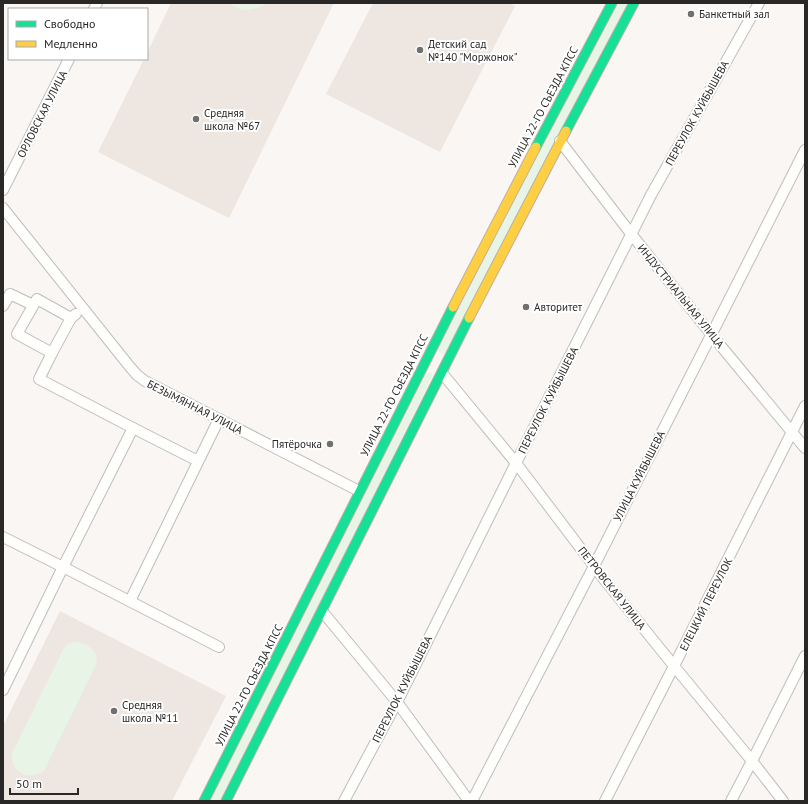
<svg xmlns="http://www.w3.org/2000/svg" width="808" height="804" font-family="'PT Sans',sans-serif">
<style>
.built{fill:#eee7e1}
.green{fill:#e7f4e6}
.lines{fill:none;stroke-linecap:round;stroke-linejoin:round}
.street-casing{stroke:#bfbdbb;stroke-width:12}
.fast-casing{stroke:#bcb0a4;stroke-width:11}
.slow-casing{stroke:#bcb0a4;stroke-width:11}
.street{stroke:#fefefd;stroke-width:10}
.fast{stroke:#16e098;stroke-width:9}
.slow{stroke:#ffcf43;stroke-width:9}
.poi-dot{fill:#72706f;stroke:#fff;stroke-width:1.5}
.labels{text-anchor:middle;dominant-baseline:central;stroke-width:4;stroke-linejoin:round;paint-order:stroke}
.poi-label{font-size:11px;fill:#2a2827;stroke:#fff;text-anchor:start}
.street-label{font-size:11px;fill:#2a2827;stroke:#fff}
</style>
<rect width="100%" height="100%" fill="#f9f6f4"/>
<g class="built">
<path d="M171,3h163l-105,215 -74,-37 -57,-29 46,-93h3v-6z"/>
<path d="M373,3h136l6,3 -75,146 -114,-58z"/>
<path d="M60,611l166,85 -54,105h-169v-75z"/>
</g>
<g class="green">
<path d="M230,3h37c-12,8 -26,10 -37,0z"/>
<path d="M617,3h11l-184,352 -4,-2 -2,-4z"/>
<path d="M428,373h3l2,2 -211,426h-12l216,-427z"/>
<path d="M75,642c12,0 25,10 21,23l-52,106c-17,10 -33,2 -32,-18l52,-105 3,-4z"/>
</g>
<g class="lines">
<g class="street-casing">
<g id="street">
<path d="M94,9l3,-6"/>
<path d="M560,141l72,94 79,99 94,114"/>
<path d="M3,190l66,-131"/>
<path d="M3,208l127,159 7,8 8,6 214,110"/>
<path d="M3,306l7,-12 23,11"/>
<path d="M71,318l-34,-19 -20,35 35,19 -13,26 94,49"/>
<path d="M52,353l19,-35 5,-4"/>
<path d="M442,373l74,90 87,115 71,88 78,95 31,40"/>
<path d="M3,537l60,30 70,-139 65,33"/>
<path d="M130,601l89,-182"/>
<path d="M322,611l75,91 72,99"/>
<path d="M3,690l60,-123 156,80"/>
<path d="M344,801l53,-99 119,-239 135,-268 108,-192"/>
<path d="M472,801l122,-235 211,-416"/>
<path d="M605,801l69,-135 131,-260"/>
<path d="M731,801l21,-40 53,-105"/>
</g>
</g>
<g class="fast-casing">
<g id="fast">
<path d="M566,131l68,-128"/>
<path d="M536,147l76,-144"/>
<path d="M204,801l249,-494"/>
<path d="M226,801l243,-483"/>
</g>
</g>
<g class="slow-casing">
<g id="slow">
<path d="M453,307l83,-160"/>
<path d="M469,318l97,-187"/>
</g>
</g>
<use href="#street" class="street"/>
<use href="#fast" class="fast"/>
<use href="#slow" class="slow"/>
</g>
<g class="poi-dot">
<circle cx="691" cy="14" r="4"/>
<circle cx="420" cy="50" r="4"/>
<circle cx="196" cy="119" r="4"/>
<circle cx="526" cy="307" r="4"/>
<circle cx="330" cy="444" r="4"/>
<circle cx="114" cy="711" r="4"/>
</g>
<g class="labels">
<g class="poi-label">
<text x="699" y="14">Банкетный зал</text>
<text x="428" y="44">Детский сад<tspan x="428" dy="13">№140 "Моржонок"</tspan></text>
<text x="204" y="113">Средняя<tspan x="204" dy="13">школа №67</tspan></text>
<text x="534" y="307">Авторитет</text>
<text x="322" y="444" text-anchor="end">Пятёрочка</text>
<text x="122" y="705">Средняя<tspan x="122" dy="13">школа №11</tspan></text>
</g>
<g class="street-label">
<text transform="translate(543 107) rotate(-62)">УЛИЦА 22-ГО СЪЕЗДА КПСС</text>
<text transform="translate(697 113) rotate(-61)">ПЕРЕУЛОК КУЙБЫШЕВА</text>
<text transform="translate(42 114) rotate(-63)">ОРЛОВСКАЯ УЛИЦА</text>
<text transform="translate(681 296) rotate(51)">ИНДУСТРИАЛЬНАЯ УЛИЦА</text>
<text transform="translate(394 395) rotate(-63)">УЛИЦА 22-ГО СЪЕЗДА КПСС</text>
<text transform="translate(548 400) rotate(-63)">ПЕРЕУЛОК КУЙБЫШЕВА</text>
<text transform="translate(195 407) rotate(27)">БЕЗЫМЯННАЯ УЛИЦА</text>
<text transform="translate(639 476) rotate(-63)">УЛИЦА КУЙБЫШЕВА</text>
<text transform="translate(612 588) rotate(52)">ПЕТРОВСКАЯ УЛИЦА</text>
<text transform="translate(706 604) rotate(-63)">ЕЛЕЦКИЙ ПЕРЕУЛОК</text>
<text transform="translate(249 685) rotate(-63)">УЛИЦА 22-ГО СЪЕЗДА КПСС</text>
<text transform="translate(402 689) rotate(-63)">ПЕРЕУЛОК КУЙБЫШЕВА</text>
</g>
</g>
<rect width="808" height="804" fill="none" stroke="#2a2827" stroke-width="8"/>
<rect x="8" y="8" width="140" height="52" fill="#ffffff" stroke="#aaa9a9"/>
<rect x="16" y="21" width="20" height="6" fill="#16e098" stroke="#aaa9a9"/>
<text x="44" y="28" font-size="12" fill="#2a2827">Свободно</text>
<rect x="16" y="41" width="20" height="6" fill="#ffcf43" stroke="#aaa9a9"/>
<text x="44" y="48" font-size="12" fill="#2a2827">Медленно</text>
<path d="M10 788v6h68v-6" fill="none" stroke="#2a2827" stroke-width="2"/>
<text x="16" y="788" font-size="12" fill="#2a2827" stroke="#ffffff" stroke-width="3" paint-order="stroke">50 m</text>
</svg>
